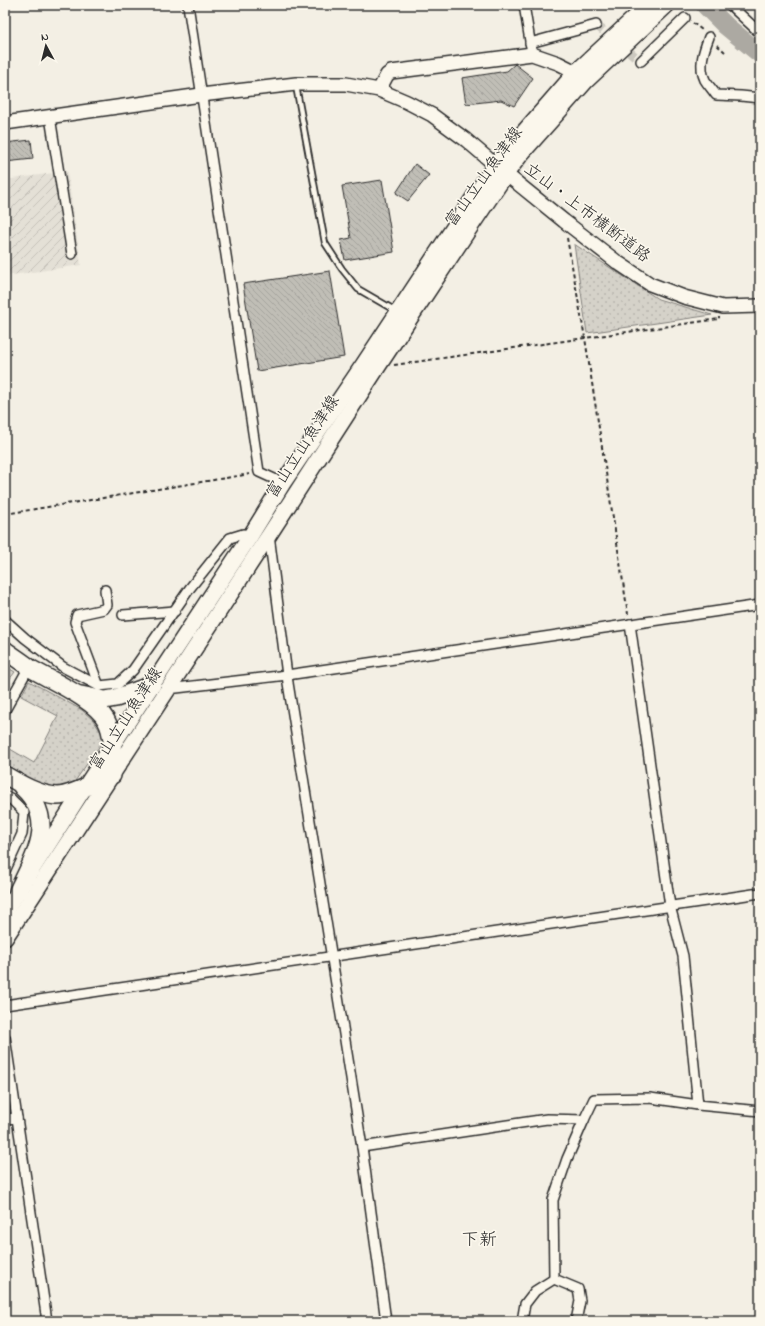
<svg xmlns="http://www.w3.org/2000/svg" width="765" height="1326" font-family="'Indie Flower','Klee One',sans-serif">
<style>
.industrial{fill:url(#industrial-furrows)}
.green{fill:url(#green-dots);stroke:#807e7a}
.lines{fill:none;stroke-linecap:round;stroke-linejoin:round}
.river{stroke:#aca9a2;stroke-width:19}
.building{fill:url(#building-back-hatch);stroke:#2b2b2b}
.street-tunnel{stroke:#cbc8bf;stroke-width:9;stroke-dasharray:9 4.5;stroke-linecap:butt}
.lane-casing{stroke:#2b2b2b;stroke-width:8}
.street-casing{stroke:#2b2b2b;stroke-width:12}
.secondary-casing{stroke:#2b2b2b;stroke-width:16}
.primary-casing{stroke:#2b2b2b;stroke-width:18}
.highway-casing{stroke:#2b2b2b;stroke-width:20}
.path{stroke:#2b2b2b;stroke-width:2;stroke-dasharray:4 3;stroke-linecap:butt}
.lane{stroke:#fbf7ec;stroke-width:4.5}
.street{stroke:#fbf7ec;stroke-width:9}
.secondary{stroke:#fbf7ec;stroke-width:13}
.primary{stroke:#fbf7ec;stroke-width:15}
.highway{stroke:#fbf7ec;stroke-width:17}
.labels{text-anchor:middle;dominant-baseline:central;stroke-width:3.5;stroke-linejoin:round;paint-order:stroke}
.street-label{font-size:17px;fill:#2b2b2b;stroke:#fbf7ec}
.neighbourhood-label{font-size:18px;fill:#2b2b2b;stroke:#fbf7ec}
</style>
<defs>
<pattern id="industrial-furrows" width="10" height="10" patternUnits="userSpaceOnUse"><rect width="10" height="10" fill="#e4e0d6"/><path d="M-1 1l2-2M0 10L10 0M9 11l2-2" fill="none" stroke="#c4c0b8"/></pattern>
<pattern id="green-dots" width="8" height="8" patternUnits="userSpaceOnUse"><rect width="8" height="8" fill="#d5d2c9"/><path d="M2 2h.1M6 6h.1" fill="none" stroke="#b7b4ad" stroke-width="1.8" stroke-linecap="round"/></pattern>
<pattern id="building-back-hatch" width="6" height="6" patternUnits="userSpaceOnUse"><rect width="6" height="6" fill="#c0beb6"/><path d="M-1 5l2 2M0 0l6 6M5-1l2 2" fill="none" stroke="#a5a39d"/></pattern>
</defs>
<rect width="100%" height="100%" fill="#f3efe4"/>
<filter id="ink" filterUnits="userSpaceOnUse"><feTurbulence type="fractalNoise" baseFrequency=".025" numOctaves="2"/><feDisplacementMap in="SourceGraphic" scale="8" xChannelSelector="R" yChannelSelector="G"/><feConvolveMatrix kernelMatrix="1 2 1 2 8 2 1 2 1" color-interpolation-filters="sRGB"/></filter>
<g filter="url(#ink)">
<path class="industrial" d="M67,171l14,94 -76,11v-96z"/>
<g class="green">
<path d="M574,244l84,55 54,16 -125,18z"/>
<path d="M5,666l10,6 -10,13z"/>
<path d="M29,681l53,29 11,10 12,18 -32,46 -18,8 -50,-23v-23l29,17 24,-47 -37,-20z"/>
</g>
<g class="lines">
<path class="river" d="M705,5l21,21 34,28"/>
</g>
<g class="building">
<path d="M515,64l18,14 -19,28 -13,-6 -35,4 -4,-26 45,-7z"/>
<path d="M31,140l2,19 -28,3v-19z"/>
<path d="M415,164l14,11 -21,26 -12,-8z"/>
<path d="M382,180l12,72 -49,8 -4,-20 10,-2 -9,-52z"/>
<path d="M330,271l14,86 -87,14 -14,-87z"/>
</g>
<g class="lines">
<path class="street-tunnel" d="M596,25l45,36"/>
<g class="lane-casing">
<path id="lane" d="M296,86l29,157 17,26 16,20 38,22"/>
</g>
<g class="street-casing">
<g id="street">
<path d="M188,5l71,467 24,11"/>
<path d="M524,5l7,42"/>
<path d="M730,5l30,28"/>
<path d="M709,37c-5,13 -11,29 -4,43 3,5 8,10 11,15l25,1 19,2"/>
<path d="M530,43l66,-18"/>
<path d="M641,61l44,-43"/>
<path d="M50,117l22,137"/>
<path d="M269,535l19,148 74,464 24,174"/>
<path d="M123,615l52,-4"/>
<path d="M5,620l20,18 38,29 36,19 19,-2 15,-14 57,-82 40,-50 13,-4 8,1"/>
<path d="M630,624l40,282 13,50 15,149"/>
<path d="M99,686l-24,-64 2,-7 27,-6 3,-4 -2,-15"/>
<path d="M168,689l119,-14 473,-70"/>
<path d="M5,710l24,-43"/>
<path d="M5,796l5,2 14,14 -2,22 -17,37"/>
<path d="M5,1005l755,-112"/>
<path d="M5,1037l12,81"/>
<path d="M5,1119l12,-1 30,203"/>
<path d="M362,1147l185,-28 37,1 10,-21 56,-1 48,7 62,6"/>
<path d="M522,1321l3,-17 10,-13 19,-12"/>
<path d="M576,1321l4,-20 -2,-12 -24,-10 -1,-79 14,-41 17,-39"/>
</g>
</g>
<g class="secondary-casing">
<g id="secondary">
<path d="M379,90l8,-15 4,-3 141,-18 26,9 18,9"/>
<path d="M5,123l196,-28 95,-11h50l33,6 28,12 25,13 34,25 40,34 58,47 53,41 33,22 34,13 39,10 37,-1"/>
</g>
</g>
<g class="primary-casing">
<g id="primary">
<path d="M5,912l80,-125 166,-252 32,-52 80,-118 132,-200 81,-93 72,-67"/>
<path d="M5,938l264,-403 110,-170 92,-139 35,-52 16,-21 64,-72 81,-76"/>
</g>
</g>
<g class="highway-casing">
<g id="highway">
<path d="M5,650c8,6 17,12 25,18 22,13 64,31 76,52 9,16 6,38 6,55 -14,6 -41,21 -55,21 -18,-1 -37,-12 -52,-21"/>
<path d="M81,695l24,5 11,-2 36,-13"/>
<path d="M18,891c17,-36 40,-71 4,-104"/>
</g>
</g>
<g class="path">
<path d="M693,23l9,7"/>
<path d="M717,45l8,7"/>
<path d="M567,238l18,100 43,276"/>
<path d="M394,365l325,-46v-2"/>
<path d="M5,514l245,-40"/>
</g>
<use href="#lane" class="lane"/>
<use href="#street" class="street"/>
<use href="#secondary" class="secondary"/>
<use href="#primary" class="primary"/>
<use href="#highway" class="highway"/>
</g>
</g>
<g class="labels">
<g class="street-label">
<text transform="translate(484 177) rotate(-54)">富山立山魚津線</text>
<text transform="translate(587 213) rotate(37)">立山・上市横断道路</text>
<text transform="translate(303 447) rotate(-57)">富山立山魚津線</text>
<text transform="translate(126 719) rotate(-57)">富山立山魚津線</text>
</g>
<g class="neighbourhood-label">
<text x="479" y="1241">下新</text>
</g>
</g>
<rect width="765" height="1326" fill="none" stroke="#fbf7ec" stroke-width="20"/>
<rect x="10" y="10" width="745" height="1306" fill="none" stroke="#2b2b2b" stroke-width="1.5" filter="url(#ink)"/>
<g transform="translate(46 46) rotate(353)" stroke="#fbf7ec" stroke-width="3" paint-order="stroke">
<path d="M0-3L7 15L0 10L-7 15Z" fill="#2b2b2b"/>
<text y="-6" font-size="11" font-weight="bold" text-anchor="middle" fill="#2b2b2b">N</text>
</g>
</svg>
